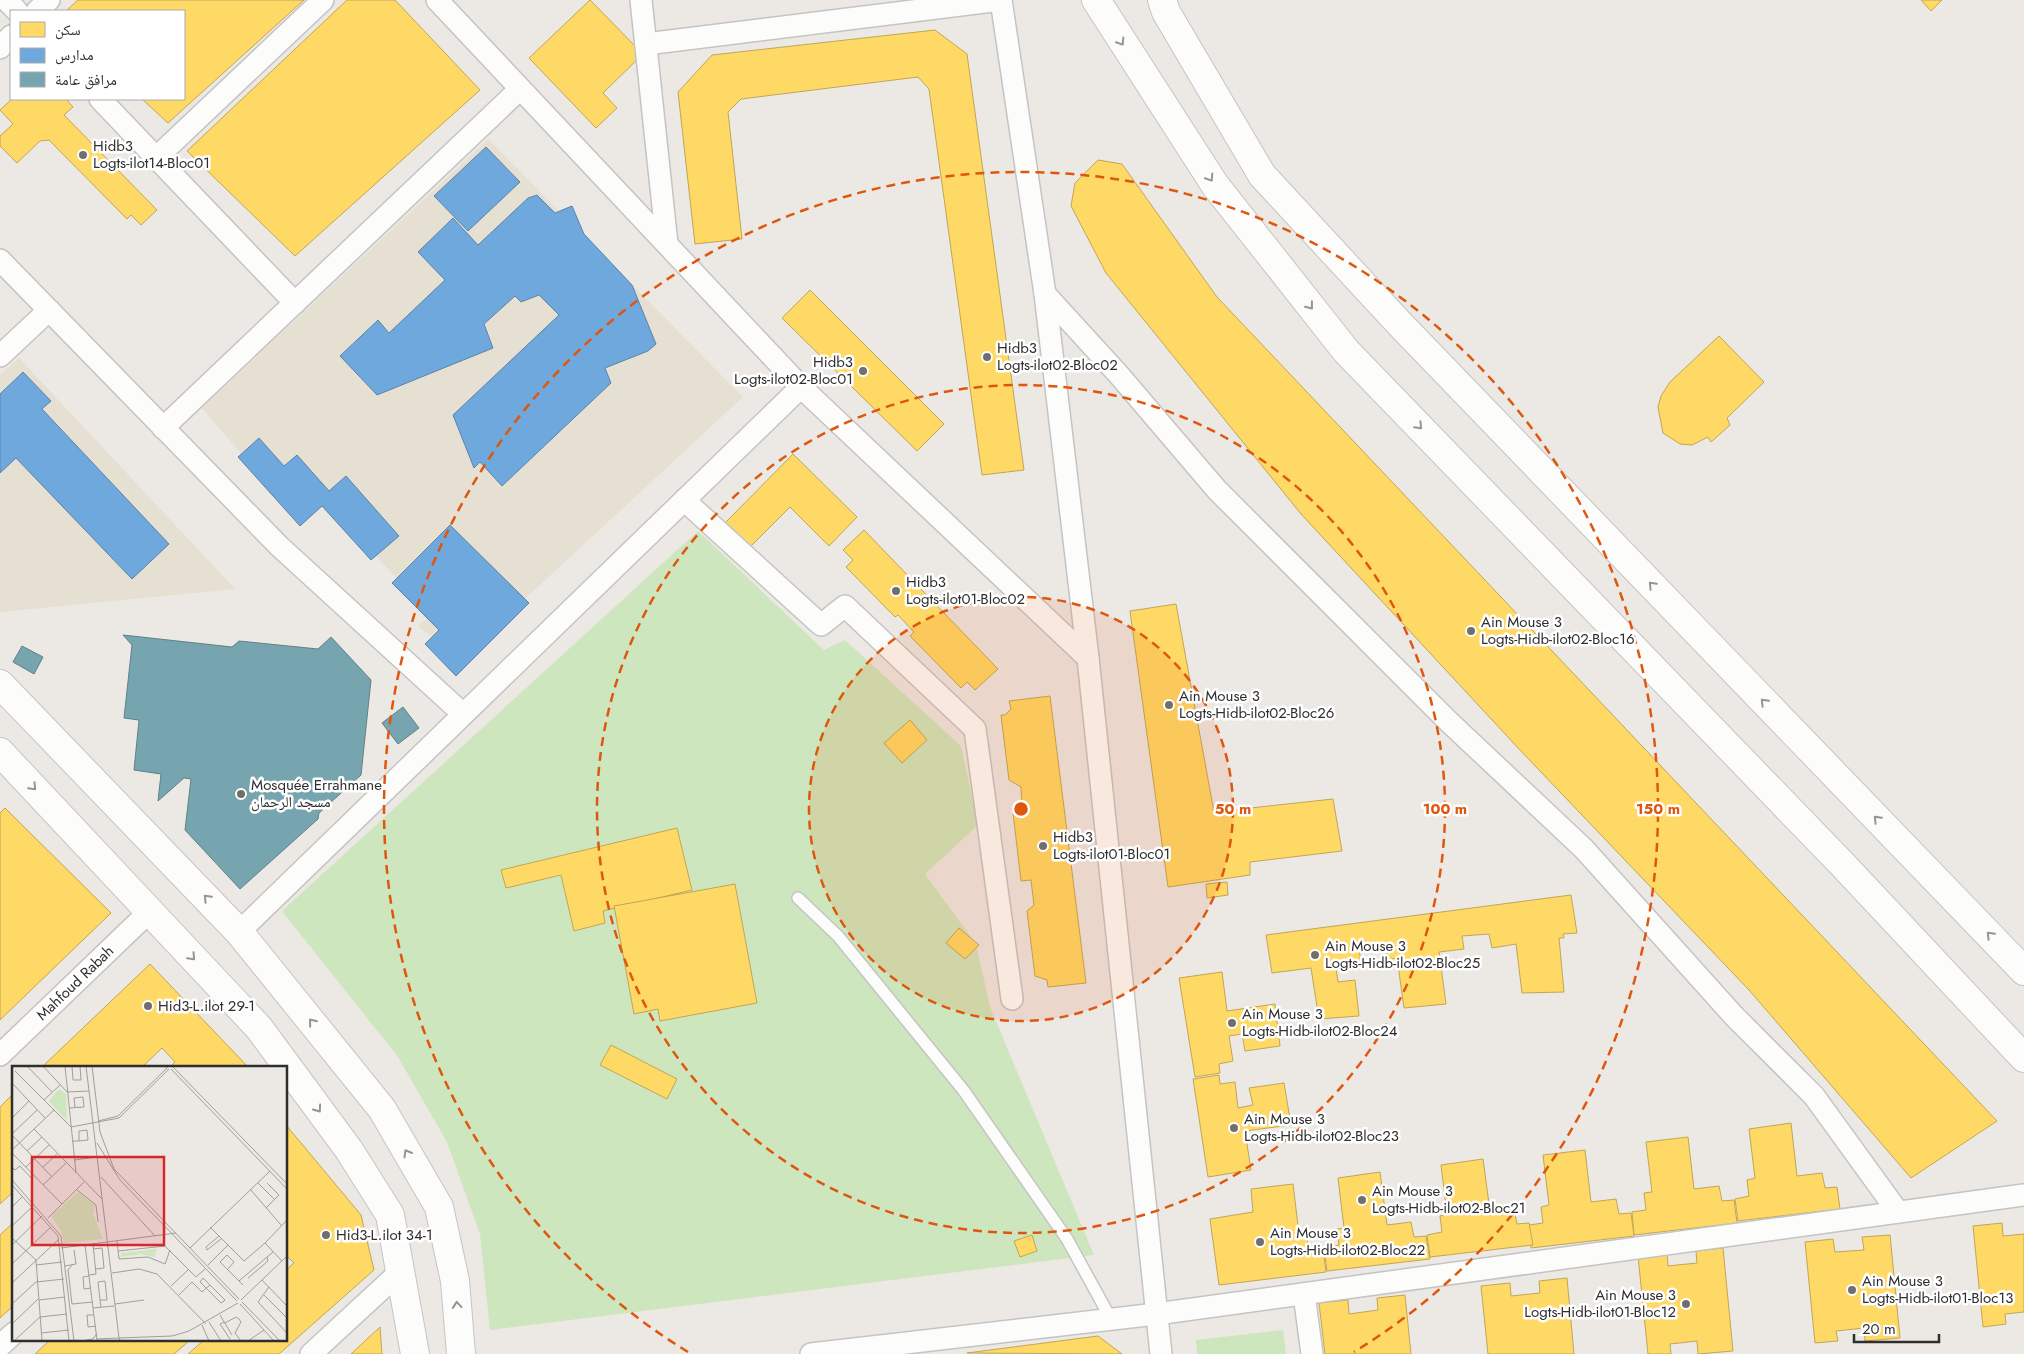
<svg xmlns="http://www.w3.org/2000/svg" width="2024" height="1354" font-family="Jost,'Noto Naskh Arabic',sans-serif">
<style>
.education{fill:#e6e0d3}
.green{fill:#cee6be}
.homes{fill:#ffd966;stroke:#c0a655}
.schools{fill:#6fa8dc;stroke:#5c83a8}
.public{fill:#76a5af;stroke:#608188}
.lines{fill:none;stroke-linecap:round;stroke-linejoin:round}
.lane-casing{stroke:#c5c4c5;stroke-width:14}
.street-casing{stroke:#c5c4c5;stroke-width:24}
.secondary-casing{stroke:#c5c4c5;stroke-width:30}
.lane{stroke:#fcfcfb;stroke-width:11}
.street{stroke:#fcfcfb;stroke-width:21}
.secondary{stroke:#fcfcfb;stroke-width:28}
.oneway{stroke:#959594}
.ring{fill:none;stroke:#df570e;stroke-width:2.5;stroke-dasharray:9 6}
.poi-dot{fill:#706f6e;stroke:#fff;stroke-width:2}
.labels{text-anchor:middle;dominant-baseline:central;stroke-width:5;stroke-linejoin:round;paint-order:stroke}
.poi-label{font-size:15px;fill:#2e2e2e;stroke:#fff;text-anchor:start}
.street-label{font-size:15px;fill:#2e2e2e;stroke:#fff}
.inset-road{fill:none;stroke:#a09e9b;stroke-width:1}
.view{fill:#d62828;fill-opacity:0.15;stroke:#d62828;stroke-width:2.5}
.inset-edge{fill:none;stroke:#2e2e2e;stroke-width:2.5}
.centre{fill:#df570e;stroke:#fff;stroke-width:2.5}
.ring-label{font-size:15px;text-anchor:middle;font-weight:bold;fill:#df570e;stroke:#fff;stroke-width:5;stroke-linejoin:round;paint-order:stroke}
</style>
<rect width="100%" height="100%" fill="#ece8e4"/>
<g class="education">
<path d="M488,139l255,258 -283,262 -42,-33 14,-11 -122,-127 -25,17 -83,-97z"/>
<path d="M19,358l216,231 -235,23v-237z"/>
</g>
<g class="green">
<path d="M698,531l126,119 21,-10 116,106 17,79 -53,49 51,70 14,63 104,248 -604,75 -10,-96 -33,-92 -49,-85 -116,-146z"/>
<path d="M1283,1330l3,24h-89l-1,-14z"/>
</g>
<g class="homes">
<path d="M78,0h226l-136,123 -26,-24h42v-88h-118z"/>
<path d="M347,0h48l85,90 -185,166 -108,-105z"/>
<path d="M590,0l53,54 -40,39 14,15 -21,20 -67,-70z"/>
<path d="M1921,0h21l-11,11z"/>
<path d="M935,30l32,24 57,416 -42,5 -53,-386 -11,-12 -177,22 -13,13 14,127 -47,5 -17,-152 34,-37z"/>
<path d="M12,99h54l7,8 -9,8 93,95 -16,15 -10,-10 -4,4 -78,-79 -9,1 -23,22 -17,-17v-10l13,-12 -13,-14z"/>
<path d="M1098,160l24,4 95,133 780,824 -86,57 -162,-188 -230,-241 -218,-235 -195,-241 -35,-67 4,-23z"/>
<path d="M810,290l134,134 -27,27 -135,-133z"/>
<path d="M1719,336l45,46 -37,36 3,7 -19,17 -3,-5 -16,8 -12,-1 -17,-11 -5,-26 3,-11 9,-14z"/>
<path d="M793,454l64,63 -28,29 -39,-39 -40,40 -25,-24z"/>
<path d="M864,530l134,139 -23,21 -8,-8 -6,6 -51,-52 4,-4 -16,-17 -3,2 -49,-50 7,-7 -10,-10z"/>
<path d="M1176,604l38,208 119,-13 9,52 -92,11v13l-82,12 -38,-276z"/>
<path d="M1050,696l36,287 -38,4 -1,-7 -12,-4 -8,-65 7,-6 -3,-25 -10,1 -8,-68 9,-5 -1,-21 -12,-7 -8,-65h4l6,-6 -2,-8z"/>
<path d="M910,720l17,20 -25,23 -18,-20z"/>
<path d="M5,808l106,105 -111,107v-207z"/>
<path d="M677,828l15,62 -89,21 2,12 -31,8 -13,-56 -55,13 -5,-18z"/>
<path d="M1227,882l1,13 -21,3 -1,-14z"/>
<path d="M735,884l22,119 -97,18 -2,-12 -24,5 -20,-108z"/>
<path d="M1571,895l6,38 -14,1 1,4h-5l5,54 -42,1 -6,-49 -24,4 -3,-14 -27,2 2,13 -25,3 7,52 -42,4 -7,-50 -9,2 -3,-17 -26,3 2,19 -25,3 2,14 17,-2 4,36 -40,3 -8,-51 -39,5 -6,-38z"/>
<path d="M959,928l20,17 -14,14 -19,-16z"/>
<path d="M150,964l99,104h-80l6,-6 -13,-14 -21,20h-100z"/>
<path d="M1222,972l5,39 48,-7 5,42 -35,5 -3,-17 -13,2 4,25 -14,3 1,9 -25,4 -16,-99z"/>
<path d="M611,1045l66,34 -10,20 -67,-34z"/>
<path d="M1219,1075l1,9 15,-2 3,26 15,-3 -4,-17 35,-5 7,42 -46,6 6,39 -43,7 -15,-98z"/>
<path d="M14,1093v98l-14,13v-97z"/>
<path d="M1791,1123l6,53 25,-3 3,15 12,-1 3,22 -102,12 -3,-22 14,-3 -2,-16 8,-2 -6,-49z"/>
<path d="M286,1125l75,90 13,55 -95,84h-91l16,-14h82v-70l8,-7 -8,-8z"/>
<path d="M1688,1137l6,52 25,-3 3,15 12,-1 3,23 -103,12 -2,-23 14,-2 -2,-17 8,-1 -6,-50z"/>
<path d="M1585,1150l6,52 25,-3 3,15 12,-1 3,23 -103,12 -2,-23 14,-2 -2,-16 8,-2 -6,-50z"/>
<path d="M1483,1159l7,52 24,-2 3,15 12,-1 4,22 -103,12 -3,-22 15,-3 -2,-16 7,-2 -6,-49z"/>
<path d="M1380,1172l7,53 24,-3 3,15 12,-1 4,23 -103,12 -3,-23 15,-3 -2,-16 7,-1 -6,-50z"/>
<path d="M1293,1184l6,50h8l1,16 15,-1 3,23 -107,13 -9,-66 43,-7 -2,-23z"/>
<path d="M14,1222v83l-14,13v-83z"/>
<path d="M2002,1223l1,13 21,-2v78l-19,2 1,10 -23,3 -10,-101z"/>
<path d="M1032,1235l5,16 -17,6 -6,-16z"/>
<path d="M1890,1235l10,103 -35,3 -1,-13 -28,3 2,10 -23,2 -10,-101 28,-3 2,13 29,-2 -2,-13z"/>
<path d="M1723,1248l10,103 -35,3 -1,-13 -27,3 1,10h-23l-10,-98 29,-3 1,13 29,-3 -1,-12z"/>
<path d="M1567,1278l7,76h-86l-7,-68 29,-3 1,13 29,-3 -1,-12z"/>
<path d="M1405,1295l6,59h-86l-6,-51 29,-3 1,14 29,-4 -1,-12z"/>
<path d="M380,1327l2,27h-31z"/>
<path d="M1098,1336l24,18 -155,-1z"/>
<path d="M50,1340h140l-16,14h-139z"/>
</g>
<g class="schools">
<path d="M486,147l34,35 -52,49 -34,-35z"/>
<path d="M537,195l18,18 17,-7 12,28 48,51 24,59 -8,7 -43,17 6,15 -109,103 -22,-24 -6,6 -21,-53 106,-100 -20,-20 -18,7 -6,-6 -31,28 9,24 -116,47 -37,-39 38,-36 11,13 56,-53 -27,-28 35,-34 25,27 50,-47z"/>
<path d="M23,372l28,29 -9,8 127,135 -37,35 -116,-121 -16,15v-79z"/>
<path d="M259,438l25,28 13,-11 32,36 17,-15 53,60 -28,24 -49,-54 -22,20 -62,-69z"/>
<path d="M450,525l79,78 -73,73 -31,-32 14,-14 -47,-47z"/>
</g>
<g class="public">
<path d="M123,635l109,12 7,-6 79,8 13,-12 40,43 -10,95 -42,38 -1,6 -78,70 -55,-59 6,-51 -7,-1 -26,23 3,-27 -27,-4 5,-50 -15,-2 8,-73z"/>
<path d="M22,646l21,11 -9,17 -21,-12z"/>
<path d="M403,707l16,21 -21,16 -16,-21z"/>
</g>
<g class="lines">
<g class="lane-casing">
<path id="lane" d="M798,898l40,38 126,155 103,148 44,80"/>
</g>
<g class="street-casing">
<g id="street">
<path d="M6,0l11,11"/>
<path d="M437,0l364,387 287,271"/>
<path d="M641,0l26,244"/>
<path d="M1001,0l44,294 43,364 73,696"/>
<path d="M37,11l12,-11"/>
<path d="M646,44l355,-44"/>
<path d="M0,48l11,-12"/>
<path d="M100,99l195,204"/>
<path d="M156,158l167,-158"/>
<path d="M0,260l279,286 184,168"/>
<path d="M1045,294l74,81 98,115 231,231 136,128 150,167 80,80 84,116"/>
<path d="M0,356l49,-46"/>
<path d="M163,428l357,-339"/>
<path d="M684,500l137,125 24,-19 130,123 37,270"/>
<path d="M239,932l562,-545"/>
<path d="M0,1055l150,-144"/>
<path d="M1304,1294l8,60"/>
<path d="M0,1346l14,-13"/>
<path d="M311,1354l90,-83"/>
<path d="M811,1354l345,-40 868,-119"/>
</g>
</g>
<g class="secondary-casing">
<g id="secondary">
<path d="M1096,0l119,185 131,166 498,515 180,192"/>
<path d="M1162,0l4,12 96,163 136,147 626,649"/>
<path d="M0,684l239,248 143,177 57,98 16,74 6,73"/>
<path d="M0,752l259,276 90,122 41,65 25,139"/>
</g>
</g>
<use href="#lane" class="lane"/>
<use href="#street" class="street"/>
<use href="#secondary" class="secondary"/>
</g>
<defs><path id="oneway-chevron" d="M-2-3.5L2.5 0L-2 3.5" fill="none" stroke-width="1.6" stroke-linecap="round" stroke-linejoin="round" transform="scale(1.25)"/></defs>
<g class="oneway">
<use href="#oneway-chevron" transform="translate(1121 42) rotate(57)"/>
<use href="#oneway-chevron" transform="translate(1210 178) rotate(57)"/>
<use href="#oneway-chevron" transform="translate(1310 306) rotate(52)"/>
<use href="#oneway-chevron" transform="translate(1419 426) rotate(46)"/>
<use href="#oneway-chevron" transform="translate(1652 585) rotate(-134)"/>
<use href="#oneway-chevron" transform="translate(1764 702) rotate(-134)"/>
<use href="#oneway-chevron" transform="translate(33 787) rotate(47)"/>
<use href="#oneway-chevron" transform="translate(1877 819) rotate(-134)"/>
<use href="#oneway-chevron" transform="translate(207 898) rotate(-134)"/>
<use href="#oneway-chevron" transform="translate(1990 935) rotate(-134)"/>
<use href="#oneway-chevron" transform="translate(192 957) rotate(47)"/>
<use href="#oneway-chevron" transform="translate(312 1022) rotate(-129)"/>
<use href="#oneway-chevron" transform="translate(318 1109) rotate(54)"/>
<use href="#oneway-chevron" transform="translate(407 1153) rotate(-120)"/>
<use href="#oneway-chevron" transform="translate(457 1305) rotate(-95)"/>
</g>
<circle cx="1021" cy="809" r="212" fill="#df570e" fill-opacity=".12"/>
<g class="ring">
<circle cx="1021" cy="809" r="212"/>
<circle cx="1021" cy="809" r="424"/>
<path d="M688 1352A637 637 0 1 1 1354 1352"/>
</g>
<g class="poi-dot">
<circle cx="83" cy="155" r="5"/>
<circle cx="987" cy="357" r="5"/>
<circle cx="863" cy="371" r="5"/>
<circle cx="896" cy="591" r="5"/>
<circle cx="1471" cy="631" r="5"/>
<circle cx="1169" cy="705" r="5"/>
<circle cx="241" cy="794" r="5"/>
<circle cx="1043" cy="846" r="5"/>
<circle cx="1315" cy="955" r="5"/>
<circle cx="148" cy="1006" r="5"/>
<circle cx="1232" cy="1023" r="5"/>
<circle cx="1234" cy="1128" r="5"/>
<circle cx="1362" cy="1200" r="5"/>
<circle cx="326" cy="1235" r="5"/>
<circle cx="1260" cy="1242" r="5"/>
<circle cx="1852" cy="1290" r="5"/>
<circle cx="1686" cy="1304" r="5"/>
</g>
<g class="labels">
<g class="poi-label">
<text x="93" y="146">Hidb3<tspan x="93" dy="17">Logts-ilot14-Bloc01</tspan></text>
<text x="997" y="348">Hidb3<tspan x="997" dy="17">Logts-ilot02-Bloc02</tspan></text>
<text x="853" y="362" text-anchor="end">Hidb3<tspan x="853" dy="17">Logts-ilot02-Bloc01</tspan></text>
<text x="906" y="582">Hidb3<tspan x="906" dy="17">Logts-ilot01-Bloc02</tspan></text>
<text x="1481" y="622">Ain Mouse 3<tspan x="1481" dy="17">Logts-Hidb-ilot02-Bloc16</tspan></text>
<text x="1179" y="696">Ain Mouse 3<tspan x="1179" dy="17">Logts-Hidb-ilot02-Bloc26</tspan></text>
<text x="251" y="785">Mosquée Errahmane<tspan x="251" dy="17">مسجد الرحمان</tspan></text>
<text x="1053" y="837">Hidb3<tspan x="1053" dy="17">Logts-ilot01-Bloc01</tspan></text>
<text x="1325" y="946">Ain Mouse 3<tspan x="1325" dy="17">Logts-Hidb-ilot02-Bloc25</tspan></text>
<text x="158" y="1006">Hid3-L.ilot 29-1</text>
<text x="1242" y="1014">Ain Mouse 3<tspan x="1242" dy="17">Logts-Hidb-ilot02-Bloc24</tspan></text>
<text x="1244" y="1119">Ain Mouse 3<tspan x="1244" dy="17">Logts-Hidb-ilot02-Bloc23</tspan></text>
<text x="1372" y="1191">Ain Mouse 3<tspan x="1372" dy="17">Logts-Hidb-ilot02-Bloc21</tspan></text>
<text x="1270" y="1233">Ain Mouse 3<tspan x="1270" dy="17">Logts-Hidb-ilot02-Bloc22</tspan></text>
<text x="336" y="1235">Hid3-L.ilot 34-1</text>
<text x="1862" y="1281">Ain Mouse 3<tspan x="1862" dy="17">Logts-Hidb-ilot01-Bloc13</tspan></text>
<text x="1676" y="1295" text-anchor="end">Ain Mouse 3<tspan x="1676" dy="17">Logts-Hidb-ilot01-Bloc12</tspan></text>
</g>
<g class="street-label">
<text transform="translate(75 983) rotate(-44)">Mahfoud Rabah</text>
</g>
</g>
<g transform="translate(12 1066)">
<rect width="275" height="275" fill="#ece8e4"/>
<path d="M47,23l7,5 1,27 -18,-20zM66,126l17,14 -2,8 10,25 -39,4 -3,-12 -10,-15zM145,183l-3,8 -13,-3 -20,3v-4z" fill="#cee6be"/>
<path class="inset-road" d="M15,0l25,26M31,0l24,26 22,-1M53,0l11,107M60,0l1,14h8l-1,-14M74,0l33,272 -22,1M80,0l8,66 14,37 125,130M161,1l114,117M159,3l116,120M3,5l56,56 48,-9 50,-49M0,17l33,35M32,34l16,-15M57,42l15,-1 -1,-10 -9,1 1,9M0,52l17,-17M86,55l20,-5 50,-49M22,63l68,70M0,68l25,-24M0,69l40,42M60,75h7l9,-1 -1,-10 -8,1v10M85,77l23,37 117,121M0,84l42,-40M15,85l15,-14M0,87l50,51M62,94l23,-3M0,101l3,3 5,-4 13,14M14,101l23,-22M31,101l14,-13M89,111l54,59M0,114l49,56 13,105M246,117l17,17M0,119l46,51 11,105M31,119l23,-22M238,123l31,36M65,124l19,15 2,17M0,141l11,-11M254,142l13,-13 -12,-12M36,152l36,-36M0,160l21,-20M198,161l34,34 21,-18 17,18M207,170l-13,11 1,3 14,-11M0,172l24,22M105,175l2,18 29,-2 17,7 5,-14M253,177l22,-23M0,179l30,-29M73,179l12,95M49,182l115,-15M178,182l80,-77M81,183l9,-1 2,20 -8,1M106,185l47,-5 31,31 9,-8M24,194l6,81M0,198l39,-37M24,199l26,-3M196,199l20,-20M53,200l11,-2 -2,-14M215,204l7,-8 -7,-7 -7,7 23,23M100,207l27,-4 18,5 49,50M77,209l7,-1 -3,-30M77,210l-6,1 1,12 7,-1M191,212l22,22 -4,3 -21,-21zM236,212l20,-17 -1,-4M250,214l25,26M227,215l34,-29M0,217l46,-43M159,220l18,-17M257,221l-11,15 29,31M251,228l24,24M167,229l13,-13 10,10 8,-7M27,234l26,-3M88,234h7l-2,-19 -7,1 2,18 1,7M229,234l46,-44M230,236l38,39M0,238l24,-22 28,-3M60,238l-4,-34 5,-6M60,238l21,-2M103,238l29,-4M228,238l34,37M81,242l21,-2M82,249h-7l1,12 8,-1M208,249l12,20M197,256l12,19M212,256l-4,2 10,15M213,257l11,-6 3,2 2,3 -6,11 6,8M0,258l26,-25M190,259l7,16M29,267l28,-3M2,275l26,-24 27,-3M69,275l12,-2 4,-6M108,275l-1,-3 53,-2 17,-5 49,-28M236,275l16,-11"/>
<path class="view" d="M20,91h132v88h-132z"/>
<rect width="275" height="275" class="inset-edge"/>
</g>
<circle cx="1021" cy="809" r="8" class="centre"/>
<g class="ring-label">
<text x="1233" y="814">50 m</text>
<text x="1445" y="814">100 m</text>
<text x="1658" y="814">150 m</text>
</g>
<rect x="10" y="10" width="175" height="90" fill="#ffffff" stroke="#ababab"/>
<rect x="20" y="22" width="25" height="15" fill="#ffd966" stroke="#ababab"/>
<text x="55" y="35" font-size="15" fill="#2e2e2e">سكن</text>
<rect x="20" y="48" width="25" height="15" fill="#6fa8dc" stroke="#ababab"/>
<text x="55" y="60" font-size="15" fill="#2e2e2e">مدارس</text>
<rect x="20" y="72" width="25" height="15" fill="#76a5af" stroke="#ababab"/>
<text x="55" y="85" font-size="15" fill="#2e2e2e">مرافق عامة</text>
<path d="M1854 1334v8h85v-8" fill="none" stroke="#2e2e2e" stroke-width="2.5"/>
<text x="1862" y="1334" font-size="15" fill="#2e2e2e" stroke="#ffffff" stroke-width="4" paint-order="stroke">20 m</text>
</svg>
